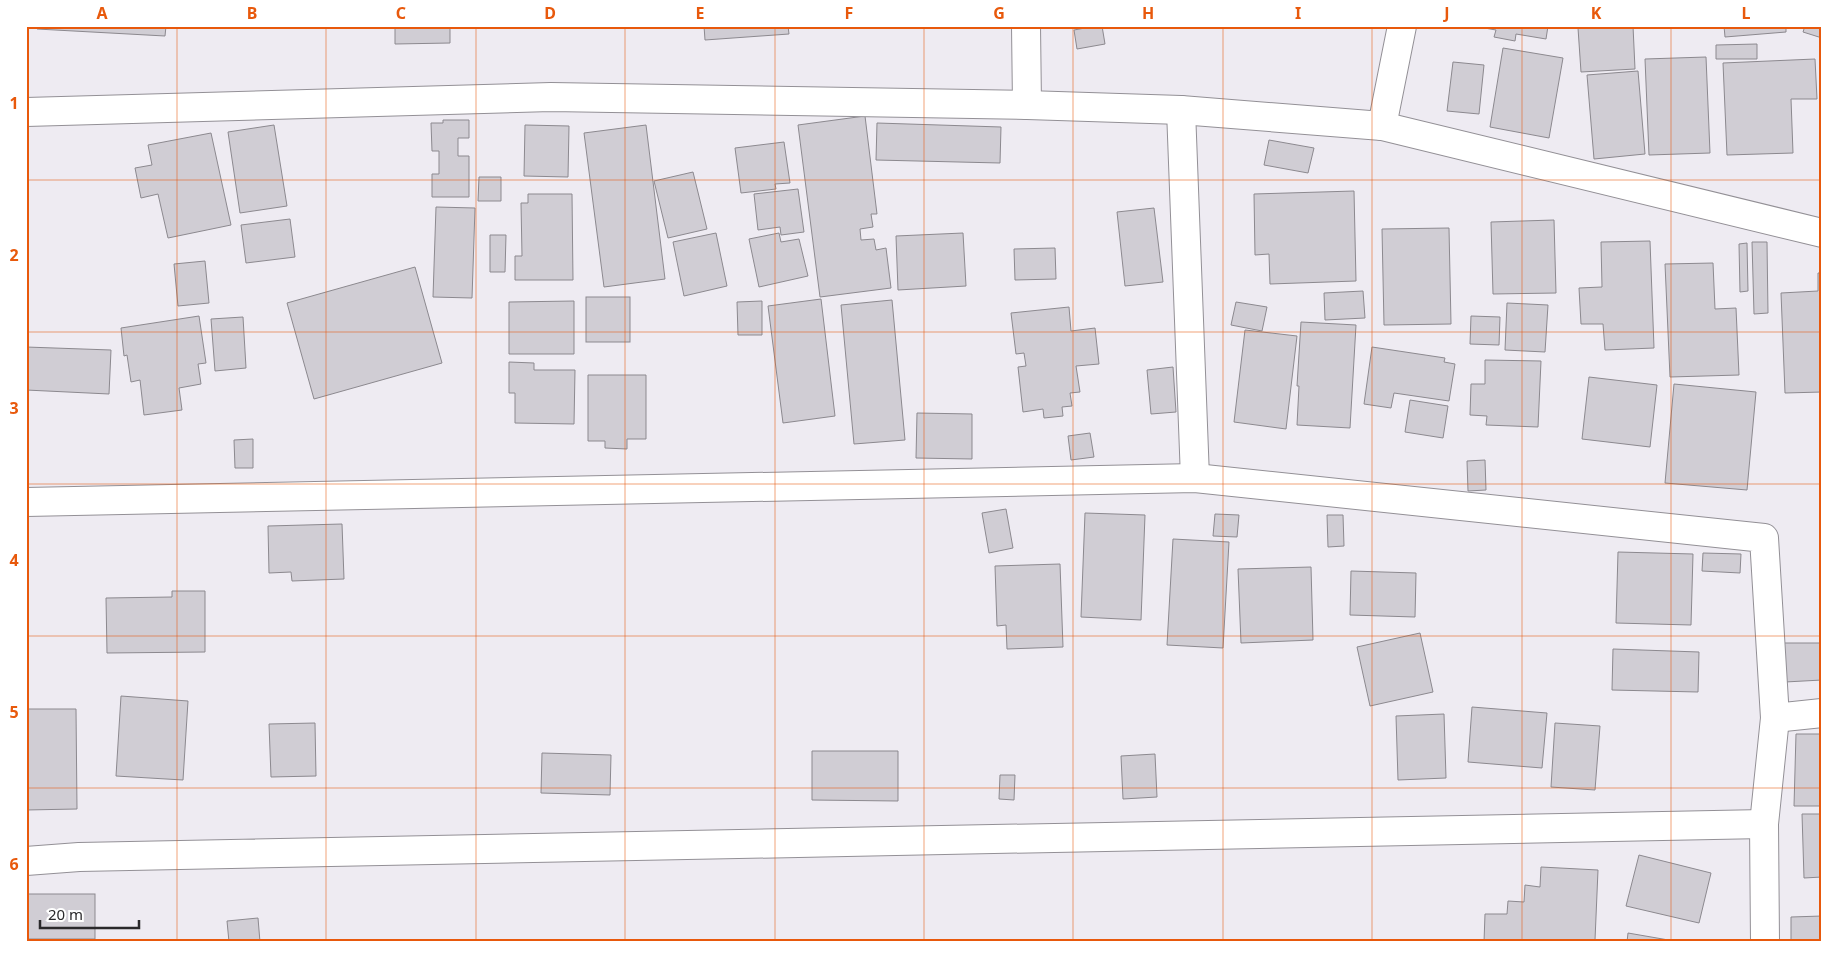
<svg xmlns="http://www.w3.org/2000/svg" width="1848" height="968" font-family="'Noto Sans',sans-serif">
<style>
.building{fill:#d0cdd4;stroke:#8c898f}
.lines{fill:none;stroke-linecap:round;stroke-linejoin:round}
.minor-casing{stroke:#939096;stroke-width:30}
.minor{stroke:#fff;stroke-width:28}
.grid{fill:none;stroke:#e8590c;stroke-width:1;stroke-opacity:0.55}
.neatline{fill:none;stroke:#e8590c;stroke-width:2}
.grid-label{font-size:16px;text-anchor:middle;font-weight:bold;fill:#e8590c}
</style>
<rect width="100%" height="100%" fill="#eeebf2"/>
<g class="building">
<path d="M37,26h129l-1,10 -128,-7z"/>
<path d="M395,26h55v17l-55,1z"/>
<path d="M704,26h84l1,8 -84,6z"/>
<path d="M1096,26h6l3,18 -28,5 -3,-19z"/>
<path d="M1473,26h75l-2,13 -30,-5 -1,7 -21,-4 2,-7z"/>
<path d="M1596,26h37l2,43 -54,3 -3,-44z"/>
<path d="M1724,26h62v6l-61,5z"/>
<path d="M1805,26h17v12l-19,-6z"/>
<path d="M1757,44v15h-41v-14z"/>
<path d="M1503,48l60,10 -14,80 -59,-11z"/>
<path d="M1706,57l4,96 -61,2 -4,-96z"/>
<path d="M1815,59l2,40h-26l2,54 -66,2 -4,-92z"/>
<path d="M1453,62l31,3 -5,49 -32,-3z"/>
<path d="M1638,71l7,83 -51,5 -7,-84z"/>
<path d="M865,116l12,98h-6l2,13 -13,2 1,11 13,-1 2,11 10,-2 5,40 -71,9 -22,-172z"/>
<path d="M443,120h26v18h-11v18h11v41h-37v-23h7v-23h-7l-1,-28h12z"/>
<path d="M877,123l124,4 -1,36 -124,-3z"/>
<path d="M274,125l13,81 -47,7 -12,-81z"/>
<path d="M525,125l44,1 -1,51 -44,-1z"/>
<path d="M646,125l19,154 -61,8 -20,-154z"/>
<path d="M211,133l20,92 -63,13 -10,-44 -17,4 -6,-30 17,-3 -4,-20z"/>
<path d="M1269,140l45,8 -6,25 -44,-8z"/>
<path d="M784,142l6,41 -15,1 1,5 -35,4 -6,-45z"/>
<path d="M693,172l14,57 -39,9 -14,-57z"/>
<path d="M479,177h22v24h-23z"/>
<path d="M798,189l6,43 -23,3 -1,-8 -22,3 -4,-36z"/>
<path d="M1354,191l2,90 -86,3 -1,-30 -14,1 -1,-61z"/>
<path d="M528,194h44l1,86h-58v-24h7l-1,-53h7z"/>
<path d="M436,207l39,1 -3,90 -39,-1z"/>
<path d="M1154,208l9,74 -38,4 -8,-74z"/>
<path d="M290,219l5,38 -49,6 -5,-38z"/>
<path d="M1554,220l2,73 -63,1 -2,-72z"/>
<path d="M1449,228l2,96 -67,1 -2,-96z"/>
<path d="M716,233l11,53 -43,10 -11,-54z"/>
<path d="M779,233l2,9 18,-3 9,37 -49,11 -10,-48z"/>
<path d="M963,233l3,53 -68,4 -2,-54z"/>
<path d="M490,235h16l-1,37h-15z"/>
<path d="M1650,241l4,107 -49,2 -2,-26h-22l-2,-36 23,-1 -1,-45z"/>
<path d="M1752,242h15l1,71 -14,1z"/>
<path d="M1747,243l1,48 -8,1 -1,-48z"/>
<path d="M1055,248l1,31 -41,1 -1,-31z"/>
<path d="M205,261l4,42 -31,3 -4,-42z"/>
<path d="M1713,263l2,46 21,-1 3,67 -69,2 -5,-113z"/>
<path d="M415,267l27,96 -128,36 -27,-96z"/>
<path d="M1818,273h4v119l-37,1 -4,-100 37,-2z"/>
<path d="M1363,291l2,27 -40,2 -1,-27z"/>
<rect x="586" y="297" width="44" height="45"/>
<path d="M821,299l14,117 -52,7 -15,-117z"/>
<path d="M892,300l13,140 -51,4 -13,-139z"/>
<path d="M574,301v53h-65v-52z"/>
<path d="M762,301v34h-24l-1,-33z"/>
<path d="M1236,302l31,5 -5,24 -31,-6z"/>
<path d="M1507,303l41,2 -3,47 -40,-2z"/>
<path d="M1069,307l2,24 24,-3 4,36 -23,2 4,26 -10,1 2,13 -10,1 1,9 -19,2 -1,-9 -20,3 -5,-45 8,-1 -2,-13 -8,1 -5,-41z"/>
<path d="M199,316l7,47 -8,1 3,20 -22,4 3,22 -38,5 -4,-35 -9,2 -4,-27 -3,1 -3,-28z"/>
<path d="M1471,316l29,1 -1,28 -29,-1z"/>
<path d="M243,317l3,51 -31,3 -4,-52z"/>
<path d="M1301,322l55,3 -6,103 -53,-3 2,-39h-2z"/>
<path d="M1245,330l52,6 -11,93 -52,-7z"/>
<path d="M26,347l85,3 -2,44 -83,-4z"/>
<path d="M1372,347l73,11 -1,4 11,2 -6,37 -55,-8 -3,15 -27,-4z"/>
<path d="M1485,360l56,1 -3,66 -52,-2 1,-9 -17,-1 1,-31h14z"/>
<path d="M509,362l25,1v7h41l-1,54 -59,-1v-30h-6z"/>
<path d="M1173,367l3,45 -25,2 -4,-44z"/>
<path d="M588,375h58v64h-19v10l-22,-1v-7h-17z"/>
<path d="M1589,377l68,8 -7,62 -68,-8z"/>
<path d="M1674,384l82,8 -9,98 -82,-7z"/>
<path d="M1410,400l38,6 -5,32 -38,-6z"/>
<path d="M917,413l55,1v45l-56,-1z"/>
<path d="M1090,433l4,24 -23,3 -3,-24z"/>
<path d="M253,439v29h-18l-1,-28z"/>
<path d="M1485,460l1,30 -18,1 -1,-30z"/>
<path d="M1006,509l7,39 -24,5 -7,-40z"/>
<path d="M1085,513l60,2 -4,105 -60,-3z"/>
<path d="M1215,514l24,1 -2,22 -24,-1z"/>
<path d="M1327,515h16l1,31 -16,1z"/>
<path d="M342,524l2,55 -52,2 -1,-9 -22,1 -1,-47z"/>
<path d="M1173,539l56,3 -6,106 -56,-3z"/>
<path d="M1618,552l75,2 -2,71 -75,-2z"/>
<path d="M1703,553l38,1 -1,19 -38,-2z"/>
<path d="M1060,564l3,83 -56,2 -1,-24 -9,1 -2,-60z"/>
<path d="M1311,567l2,73 -72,3 -3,-74z"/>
<path d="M1351,571l65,2 -1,44 -65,-2z"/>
<path d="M172,591h33v61l-98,1 -1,-55 66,-1z"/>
<path d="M1420,633l13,59 -63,14 -13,-59z"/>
<path d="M1784,643h38v37l-37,2z"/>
<path d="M1613,649l86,3 -1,40 -86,-2z"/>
<path d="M121,696l67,5 -5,79 -67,-4z"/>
<path d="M1472,707l75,6 -5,55 -74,-6z"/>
<path d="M26,709h50l1,100 -51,1z"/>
<path d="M1444,714l2,64 -48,2 -2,-64z"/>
<path d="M315,723l1,53 -45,1 -2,-53z"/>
<path d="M1555,723l45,3 -5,64 -44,-3z"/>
<path d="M1796,734h26l-2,72h-26z"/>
<path d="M812,751h86v50l-86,-1z"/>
<path d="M542,753l69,2 -1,40 -69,-2z"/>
<path d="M1155,754l2,43 -34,2 -2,-43z"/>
<path d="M1000,775h15l-1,25 -15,-1z"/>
<path d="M1802,814h20v63l-18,1z"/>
<path d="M1639,855l72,18 -12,50 -73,-17z"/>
<path d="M1541,867l57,3 -3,70h16l-1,2h-126l1,-28h22l1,-13 16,1 1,-17 15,2z"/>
<rect x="26" y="894" width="69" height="45"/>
<path d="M1822,916v26h-31v-25z"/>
<path d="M258,918l2,24h-31l-2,-21z"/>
<path d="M1628,933l52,9h-53z"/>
</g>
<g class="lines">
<g class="minor-casing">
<g id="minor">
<path d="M1026,26l1,79"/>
<path d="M1181,110l14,368"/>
<path d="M26,112l525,-15 476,8 154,5 201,16 440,107"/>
<path d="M1382,126l20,-100"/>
<path d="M26,502l1169,-24 569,60 11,180 -11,106 1,118"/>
<path d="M1775,718l47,-5"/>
<path d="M26,861l53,-4 1685,-33"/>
</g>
</g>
<use href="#minor" class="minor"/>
</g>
<path class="grid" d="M177,26v916M326,26v916M476,26v916M625,26v916M775,26v916M924,26v916M1073,26v916M1223,26v916M1372,26v916M1522,26v916M1671,26v916M26,180h1796M26,332h1796M26,484h1796M26,636h1796M26,788h1796"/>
<rect width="1848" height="968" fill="none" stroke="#ffffff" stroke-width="55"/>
<path d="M40 920v8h99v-8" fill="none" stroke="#2a292b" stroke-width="2.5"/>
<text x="48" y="920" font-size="15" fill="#2a292b" stroke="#ffffff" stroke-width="4" paint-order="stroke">20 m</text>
<rect x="28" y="28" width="1792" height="912" class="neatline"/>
<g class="grid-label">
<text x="102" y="19">A</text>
<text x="252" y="19">B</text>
<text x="401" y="19">C</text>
<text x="550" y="19">D</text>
<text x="700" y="19">E</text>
<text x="849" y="19">F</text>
<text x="999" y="19">G</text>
<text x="1148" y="19">H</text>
<text x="1298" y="19">I</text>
<text x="1447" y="19">J</text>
<text x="1596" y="19">K</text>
<text x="1746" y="19">L</text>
<text x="14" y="109">1</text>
<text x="14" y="261">2</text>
<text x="14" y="414">3</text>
<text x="14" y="566">4</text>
<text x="14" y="718">5</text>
<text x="14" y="870">6</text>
</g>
</svg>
